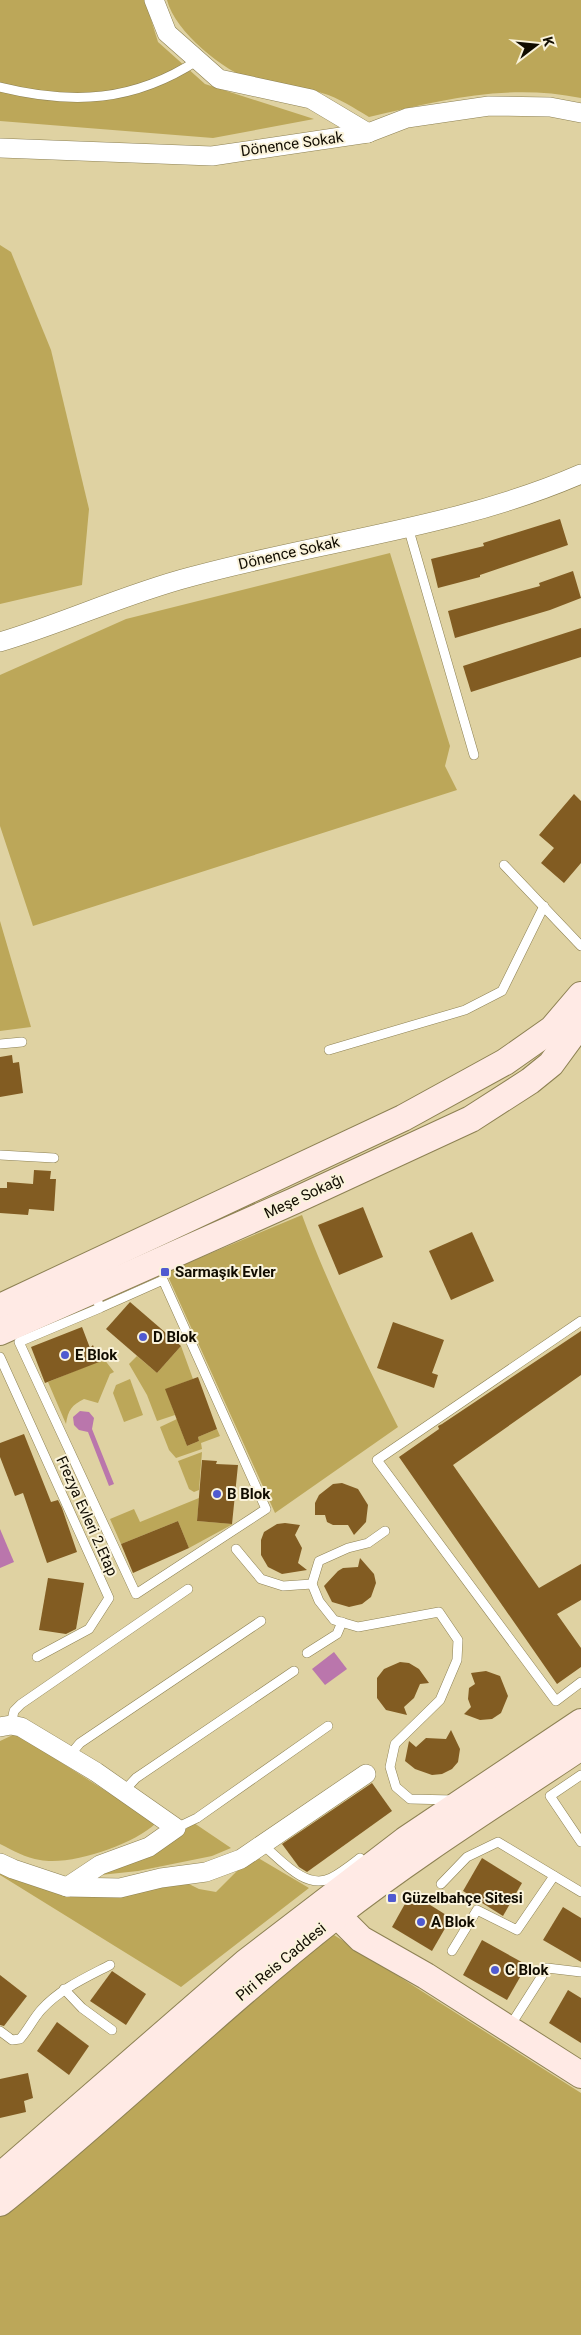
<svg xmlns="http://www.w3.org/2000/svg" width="581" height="2335" font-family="Roboto,sans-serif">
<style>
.green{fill:#bca759}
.water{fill:#ba76ac}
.building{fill:#825c22}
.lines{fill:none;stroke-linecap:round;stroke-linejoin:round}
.lane-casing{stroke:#8d8153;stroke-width:10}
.street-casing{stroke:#8d8153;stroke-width:20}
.secondary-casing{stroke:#8d8153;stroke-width:28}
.lane{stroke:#fff;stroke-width:9}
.street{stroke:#fff;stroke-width:19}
.secondary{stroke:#ffeae5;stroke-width:26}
.poi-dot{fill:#505ad0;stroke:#faf3db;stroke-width:2}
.labels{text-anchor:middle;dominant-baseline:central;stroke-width:4;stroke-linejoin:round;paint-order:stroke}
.street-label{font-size:15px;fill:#110c00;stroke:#faf3db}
.poi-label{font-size:15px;font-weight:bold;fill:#110c00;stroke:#faf3db;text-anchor:start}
</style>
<rect width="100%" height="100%" fill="#dfd2a2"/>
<g class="green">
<path d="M0,0h145l13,42 47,42 109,35 -101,19 -213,-17z"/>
<path d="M167,0h414v98c-74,-15 -140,2 -212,19 -15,-9 -30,-19 -47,-24 -22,-7 -46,-5 -68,-12 -30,-10 -79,-49 -87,-81z"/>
<path d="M0,245l11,7 40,98 38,159 -7,76 -82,19z"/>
<path d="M390,553l60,193 -5,20 12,24 -424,136 -33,-100v-151l126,-56z"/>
<path d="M0,921l31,106 -31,4z"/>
<path d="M302,1215c27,73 61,142 96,212l-123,86 -109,-241z"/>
<path d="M181,1346l12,33 -27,10 9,26 -18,6 -10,-26 -18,-31 8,-8 20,17z"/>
<path d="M104,1359l10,13 -4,2 -12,29 -14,-4c-12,6 -16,11 -18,25l-18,-42z"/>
<path d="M130,1379l13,36 -19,7 -11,-29 3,-8z"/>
<path d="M177,1419l10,27 12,-5 -1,-4 19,-8 3,7 -19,7 1,6 -26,9 -7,-8 -9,-23z"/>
<path d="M202,1452l-3,38 -5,2 -5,-3 -11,-28z"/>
<path d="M199,1498l-2,23 36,3 -44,24 -11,-27 -57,23 -11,-25 24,-10 6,13z"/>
<path d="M15,1734l11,6 130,83c-23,22 -85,43 -116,37 -14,-2 -28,-10 -40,-16v-103z"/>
<path d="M194,1823l37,25 -19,8 -74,15 -47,5 74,-31z"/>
<path d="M253,1855l56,33 -128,99 -181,-112v-9l17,10 168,6 14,7 17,3z"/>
<path d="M334,1935l247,158v242h-581v-118l324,-278z"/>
</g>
<g class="water">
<path d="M80,1411l9,1 5,6 -2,11 22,55 -5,2 -21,-54 -9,-2 -5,-5 -1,-8z"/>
<path d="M0,1529l14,33 -14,6z"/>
<path d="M334,1652l13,17 -22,16 -13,-16z"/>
</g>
<g class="building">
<path d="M560,519l8,26 -88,30v2l-42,11 -7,-29 53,-13 -1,-3z"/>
<path d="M573,571l8,27 -31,12 -95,28 -7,-27 92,-25 -1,-3z"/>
<path d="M581,628v29l-110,35 -8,-26z"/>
<path d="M574,794l7,7v62l-17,20 -23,-20 13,-15 -15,-13z"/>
<path d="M12,1055l1,8 6,-1 4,31 -23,4v-40z"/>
<path d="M34,1170l17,1 -1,8h6l-2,32 -25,-2 -1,6 -28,-2v-25h7v-6l26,2z"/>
<path d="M363,1207l20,50 -44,18 -21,-50z"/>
<path d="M472,1232l22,49 -43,19 -22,-49z"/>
<path d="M130,1302l51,44 -24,27 -51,-44z"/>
<path d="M393,1322l51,18 -12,33 6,2 -4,13 -57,-20z"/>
<path d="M82,1327l8,21 3,-3 6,17 -54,21 -14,-36z"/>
<path d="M581,1331v44l-128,90 86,123 42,-24v36l-24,14 24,34v19l-24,17 -158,-227 40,-28 -1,-3 4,-2z"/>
<path d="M198,1377l19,52 -19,8 1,4 -12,5 -22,-57z"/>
<path d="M24,1434l27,68 7,-2 4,8 15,44 -30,11 -24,-70 -8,3 -15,-39v-14z"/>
<path d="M202,1460l15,1 -1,3 22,1 -6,59 -35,-3z"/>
<path d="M342,1483l16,6 10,16 -2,17 -12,13 -6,-10h-15l-6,-3 -2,-7h-10v-12l4,-8 14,-11z"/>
<path d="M178,1521l11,27 -56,25 -12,-29z"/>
<path d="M285,1523l15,2 -5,10 7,13 -4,15 9,7 -25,4 -14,-7 -7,-12v-15l3,-8 13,-8z"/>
<path d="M360,1558l14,16 2,9 -5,14 -9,7 -13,3 -17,-5 -8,-16 14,-15 5,-3 15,-1z"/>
<path d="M48,1578l36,5 -8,46 -10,5 -27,-4z"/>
<path d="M400,1662l9,1 10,6 10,14 -9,1 -6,14 -10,9 3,8 -21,-5 -9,-12v-20l7,-9z"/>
<path d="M486,1671l14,5 8,20 -7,17 -9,6 -12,1 -16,-6 7,-7 -3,-8 1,-11 6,-4 -4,-11z"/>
<path d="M451,1730l9,19 -2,13 -6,7 -10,5 -10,1 -17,-6 -10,-8 4,-20 7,6 10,-9 20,1z"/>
<path d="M372,1783l20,28 -85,61 -8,-5 -17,-23z"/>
<path d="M482,1858l40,25 -19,33 -40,-25z"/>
<path d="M411,1893l40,25 -19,33 -40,-24z"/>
<path d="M563,1907l18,11v44l-38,-22z"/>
<path d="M482,1940l45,25 -20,35 -44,-25z"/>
<path d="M112,1971l34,23 -20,31 -36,-24z"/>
<path d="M0,1975l27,21 -23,30 -4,-1z"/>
<path d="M568,1990l13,8v45l-32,-20z"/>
<path d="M57,2022l32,24 -20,29 -32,-24z"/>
<path d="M28,2073l5,25 -9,3 2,11 -26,6v-39z"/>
</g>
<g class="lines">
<g class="lane-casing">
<g id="lane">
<path d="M0,87c73,18 134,15 198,-27"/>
<path d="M408,527l66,228"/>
<path d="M504,865l77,81"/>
<path d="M0,1044l22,-2"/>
<path d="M329,1050l136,-40 37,-19 42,-85"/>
<path d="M0,1155l54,3"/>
<path d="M95,1293l5,15 -81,34 117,252 130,-85 -103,-229 -63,28"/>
<path d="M581,1321l-204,139 179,241 25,-19"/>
<path d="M0,1357l109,241 -20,31 -52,28"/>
<path d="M385,1531l-17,12 -20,5 -29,13 -7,23 7,17 15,19 24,7 81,-15 19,28 -1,20 -17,40 -45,44 -5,23 6,20 14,12 43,1"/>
<path d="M236,1549l25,30 22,7 29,-2"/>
<path d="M307,1653l30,-19 5,-12"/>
<path d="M11,1725l3,-14 7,-7 167,-115"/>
<path d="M69,1756l11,-13 181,-122"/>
<path d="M581,1775l-31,21 31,46"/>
<path d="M124,1791l12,-13 158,-107"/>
<path d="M176,1828l21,-10 131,-92"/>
<path d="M262,1844c18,15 44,47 69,34 10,-5 20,-13 29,-20"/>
<path d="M441,1884l26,-27 31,-15 83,50"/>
<path d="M452,1951l25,-41 40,20 37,-54"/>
<path d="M64,1989l18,19 30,22"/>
<path d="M510,2026l37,-58 34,4"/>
<path d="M0,2031l12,9 8,-1c8,-9 13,-20 21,-29 19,-21 44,-32 69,-45"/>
</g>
</g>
<g class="street-casing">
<g id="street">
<path d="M154,0l13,33 52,46 92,20 57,34"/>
<path d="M0,148l212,8 156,-23 39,-15 82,-12 61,1 31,6"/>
<path d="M0,642c64,-19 125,-48 190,-65 130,-36 267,-49 391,-103"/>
<path d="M0,1727l11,-2 10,2 75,45 80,56 -27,19 -49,18 -33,22"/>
<path d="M0,1863l13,6 54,18 53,1 41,-10 45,-6 35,-13 125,-85"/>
</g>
</g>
<g class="secondary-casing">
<g id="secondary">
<path d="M0,1307l403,-189 102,-56 47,-33 29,-34"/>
<path d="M0,1332l294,-131 177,-82 59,-38 21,-17 30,-41"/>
<path d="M325,1903l36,36 65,37 155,99"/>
<path d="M0,2176l246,-214 159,-122 176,-118"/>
<path d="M0,2203c115,-93 220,-196 336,-287 78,-61 163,-114 245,-169"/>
</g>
</g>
<use href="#lane" class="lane"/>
<use href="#street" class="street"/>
<use href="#secondary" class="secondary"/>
</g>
<g class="poi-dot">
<rect x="160" y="1267" width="10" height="10" rx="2.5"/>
<circle cx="143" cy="1337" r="5"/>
<circle cx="65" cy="1355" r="5"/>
<circle cx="217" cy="1494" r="5"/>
<rect x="387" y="1893" width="10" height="10" rx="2.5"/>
<circle cx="421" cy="1922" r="5"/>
<circle cx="495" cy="1970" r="5"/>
</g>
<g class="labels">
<g class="street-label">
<text transform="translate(292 144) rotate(-8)">Dönence Sokak</text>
<text transform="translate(289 553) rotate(-13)">Dönence Sokak</text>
<text transform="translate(304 1196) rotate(-25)">Meşe Sokağı</text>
<text transform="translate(87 1516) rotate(66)">Frezya Evleri 2.Etap</text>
<text transform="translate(281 1962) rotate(-40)">Piri Reis Caddesi</text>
</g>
<g class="poi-label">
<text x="175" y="1272">Sarmaşık Evler</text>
<text x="153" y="1337">D Blok</text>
<text x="75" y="1355">E Blok</text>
<text x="227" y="1494">B Blok</text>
<text x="402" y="1898">Güzelbahçe Sitesi</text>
<text x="431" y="1922">A Blok</text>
<text x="505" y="1970">C Blok</text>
</g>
</g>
<g transform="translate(536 45) rotate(74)" stroke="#faf3db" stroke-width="4" paint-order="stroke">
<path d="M0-4L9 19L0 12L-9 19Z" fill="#110c00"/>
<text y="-8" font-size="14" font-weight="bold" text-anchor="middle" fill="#110c00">K</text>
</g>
</svg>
